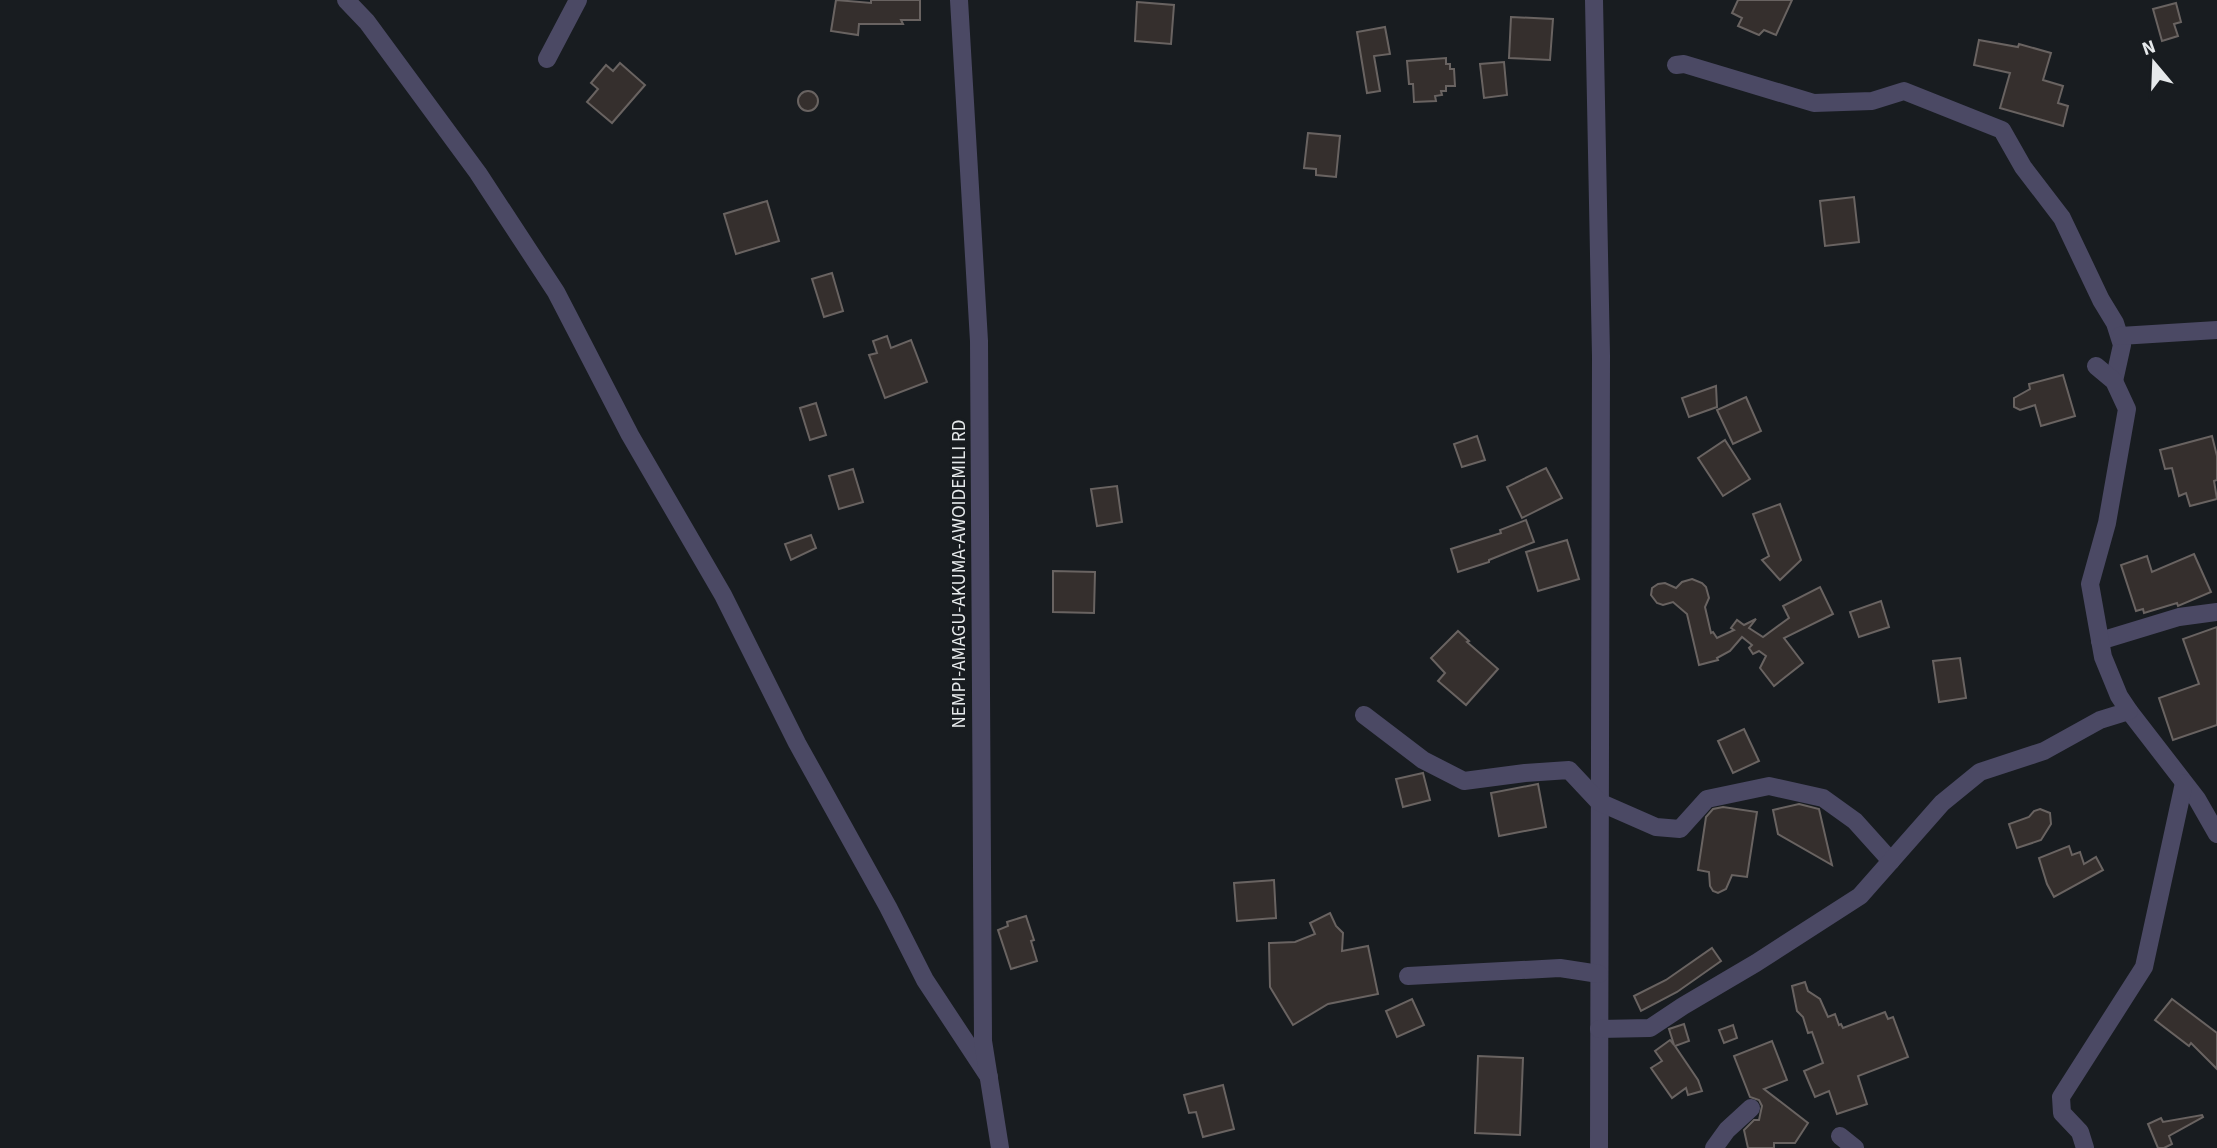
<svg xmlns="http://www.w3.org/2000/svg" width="2217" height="1148" font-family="'Source Sans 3',sans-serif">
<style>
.building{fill:#352f2d;stroke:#696361;stroke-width:2}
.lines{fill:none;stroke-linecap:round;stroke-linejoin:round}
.street{stroke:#4b4964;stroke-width:18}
.labels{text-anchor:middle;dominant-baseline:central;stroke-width:6;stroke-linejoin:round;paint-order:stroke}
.street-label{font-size:19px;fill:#e6e9eb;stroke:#181c20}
</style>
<rect width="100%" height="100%" fill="#181c20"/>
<g class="building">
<path d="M836,0l35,3v-3h49v20h-19l2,4h-44l-1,11 -27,-4z"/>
<path d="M1738,0h54l-16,35 -12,-5 -5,5 -21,-9 4,-8 -10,-5z"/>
<path d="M1137,2l37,3 -3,39 -36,-3z"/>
<path d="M2176,3l5,19 -7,2 4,12 -16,5 -9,-32z"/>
<path d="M1511,17l42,2 -3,41 -41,-2z"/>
<path d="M1385,27l5,27 -16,2 6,35 -13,2 -10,-61z"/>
<path d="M1979,40l39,7 1,-3 32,9 -8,27 20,6 -5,17 10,3 -5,20 -63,-18 10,-35 -36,-8z"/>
<path d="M1446,58v6h4v5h4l1,17h-9v5h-5l1,4 -7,1 1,5 -22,1 -1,-18h-4l-2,-23z"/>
<path d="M1504,62l3,33 -23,3 -4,-34z"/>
<path d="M620,63l25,22 -33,38 -25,-21 11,-13 -7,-6 15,-18 7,6z"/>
<circle cx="808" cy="101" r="10"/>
<path d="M1308,133l32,3 -4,41 -20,-2v-6l-12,-1z"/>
<path d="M1854,197l5,45 -34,4 -5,-45z"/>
<path d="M767,201l12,40 -43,13 -12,-40z"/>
<path d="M832,273l11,38 -19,6 -12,-38z"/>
<path d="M887,336l4,12 20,-8 16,42 -42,16 -16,-43 8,-2 -4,-12z"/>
<path d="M2063,375l12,41 -34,10 -6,-21 -15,5 -6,-3v-9l16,-9 -1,-5z"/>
<path d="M1716,386l1,21 -28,10 -7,-19z"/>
<path d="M1746,397l15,34 -28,13 -16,-34z"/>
<path d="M816,403l10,32 -16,5 -10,-32z"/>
<path d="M1477,436l8,24 -23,7 -8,-23z"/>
<path d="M2212,436l5,20v24l-3,1 3,18 -27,7 -4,-13 -7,3 -7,-28 -7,1 -5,-19z"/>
<path d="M1725,440l25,39 -27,17 -25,-38z"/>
<path d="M1546,468l16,30 -40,20 -15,-31z"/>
<path d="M853,469l10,33 -24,7 -10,-33z"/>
<path d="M1117,486l5,36 -25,4 -6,-37z"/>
<path d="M1780,504l21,56 -21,20 -18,-20 7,-4 -16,-42z"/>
<path d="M1526,520l8,22 -45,18v2l-31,10 -7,-23 50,-16 -1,-3z"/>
<path d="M811,535l5,13 -25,12 -6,-16z"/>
<path d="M1567,540l12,39 -41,12 -12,-39z"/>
<path d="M2194,554l17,38 -33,14 -1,-3 -33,10 -1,-4 -7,2 -15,-46 26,-9 5,16z"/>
<path d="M1053,571l42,1 -1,41 -41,-1z"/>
<path d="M1692,579l10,4 4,4 3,11 -4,9 6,26 2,-1 4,6 17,-8 -3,-2 6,-8 7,5 12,-6 -7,9 14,9 26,-19 -6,-12 37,-19 13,27 -49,24 19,25 -29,23 -14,-18 6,-12 -7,-5 -6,3 -4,-6 3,-3 -10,-8 -12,14 -13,7 1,2 -19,5 -12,-51 -14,-12 -10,3 -6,-2 -6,-8 1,-7 6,-4 7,-1 11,5 6,-6z"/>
<path d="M1881,601l8,26 -30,10 -9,-25z"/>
<path d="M2217,627v98l-44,15 -14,-42 40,-14 -16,-45z"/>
<path d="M1458,631l11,10 -2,1 31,27 -32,36 -28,-24 7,-8 -14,-15z"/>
<path d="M1960,658l6,40 -27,4 -6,-41z"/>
<path d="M1744,729l15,32 -26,12 -15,-32z"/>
<path d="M1423,773l7,27 -27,7 -7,-28z"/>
<path d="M1538,784l8,43 -47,9 -8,-43z"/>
<path d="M1799,804l20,5 13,56 -54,-31 -5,-24z"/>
<path d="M1723,807l34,5 -10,65 -15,-2 -6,14 -8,4 -5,-2 -3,-5 -1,-14 -11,-2 8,-53 7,-8z"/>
<path d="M2040,809l10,4 1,11 -10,16 -24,8 -8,-24 20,-7 5,-6z"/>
<path d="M2069,846l3,9 8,-3 4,12 12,-7 7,13 -49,27 -7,-13 -8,-26z"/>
<path d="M1274,880l2,38 -39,3 -3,-38z"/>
<path d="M1330,913l6,13 7,7 -1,18 26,-5 10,48 -50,10 -35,21 -23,-38 -1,-44 26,-1 20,-8 -5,-11z"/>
<path d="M1026,916l8,24 -3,1 6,20 -26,8 -13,-39 10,-4 -1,-4z"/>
<path d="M1712,948l9,13 -44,31 -36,19 -7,-15 32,-16z"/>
<path d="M1805,982l3,9 12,8 8,18 7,-3 4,11 2,-1 2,4 42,-16 3,7 5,-2 15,40 -50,19 9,28 -30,10 -8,-23 -14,6 -11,-26 19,-8 -11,-31 -4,1 -5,-16 -6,-6 -5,-25z"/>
<path d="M1412,999l12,26 -27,12 -11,-26z"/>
<path d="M2172,999l45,34v36l-26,-26 -2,3 -34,-26z"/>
<path d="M1684,1024l5,17 -14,5 23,34 4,11 -14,4 -2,-7 -14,10 -21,-30 11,-7 -7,-10 15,-11 4,5 -5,-16z"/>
<path d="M1733,1025l4,13 -13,5 -5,-13z"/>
<path d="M1772,1041l15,39 -23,9 44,34 -13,20h-21v5h-26l-4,-18 10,-10h5l3,-14 -3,-6 -9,-3 -16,-41z"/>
<path d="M1478,1056l45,2 -3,77 -45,-2z"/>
<path d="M1223,1085l11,44 -31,8 -7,-25 -7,1 -5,-18z"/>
<path d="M2202,1115l1,2 -34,19 3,8 -8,4h-6l-10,-24 13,-6 2,4z"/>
</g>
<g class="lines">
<g class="street">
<path d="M346,0l21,22 111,151 78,119 74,143 93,160 74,148 91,164 37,73 64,97"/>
<path d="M959,0l20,341 4,700 17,107"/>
<path d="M1594,0l7,356 -2,792"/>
<path d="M547,59l31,-59"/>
<path d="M1676,65l8,-1 130,39 58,-2 32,-10 98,39 21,37 39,51 39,82 14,23 7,22 -8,36"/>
<path d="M2120,336l97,-6"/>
<path d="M2100,641l79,-24 38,-5"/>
<path d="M2129,711l68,88 20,35"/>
<path d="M1364,715l59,45 41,21 61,-8 44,-3 30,32 57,25 24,2 27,-30 62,-13 54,12 32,23 36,40"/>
<path d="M1408,976l152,-8 39,6"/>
<path d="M1599,1029l51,-1 33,-22 73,-43 104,-67 82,-93 38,-31 64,-21 56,-31 29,-9 -10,-15 -16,-39 -13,-73 17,-61 20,-114 -13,-28 -18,-15"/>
<path d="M1840,1136l15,12"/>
<path d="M1714,1148l13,-18 24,-22"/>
<path d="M2085,1148l-5,-16 -18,-19 -1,-16 83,-130 40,-184"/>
</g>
</g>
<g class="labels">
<g class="street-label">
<text transform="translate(959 574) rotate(-90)">NEMPI-AMAGU-AKUMA-AWOIDEMILI RD</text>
</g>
</g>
<g transform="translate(2154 63) rotate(341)" stroke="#181c20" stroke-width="5" paint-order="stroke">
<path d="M0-5L12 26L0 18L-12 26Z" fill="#e6e9eb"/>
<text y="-10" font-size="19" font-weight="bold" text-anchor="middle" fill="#e6e9eb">N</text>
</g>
</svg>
